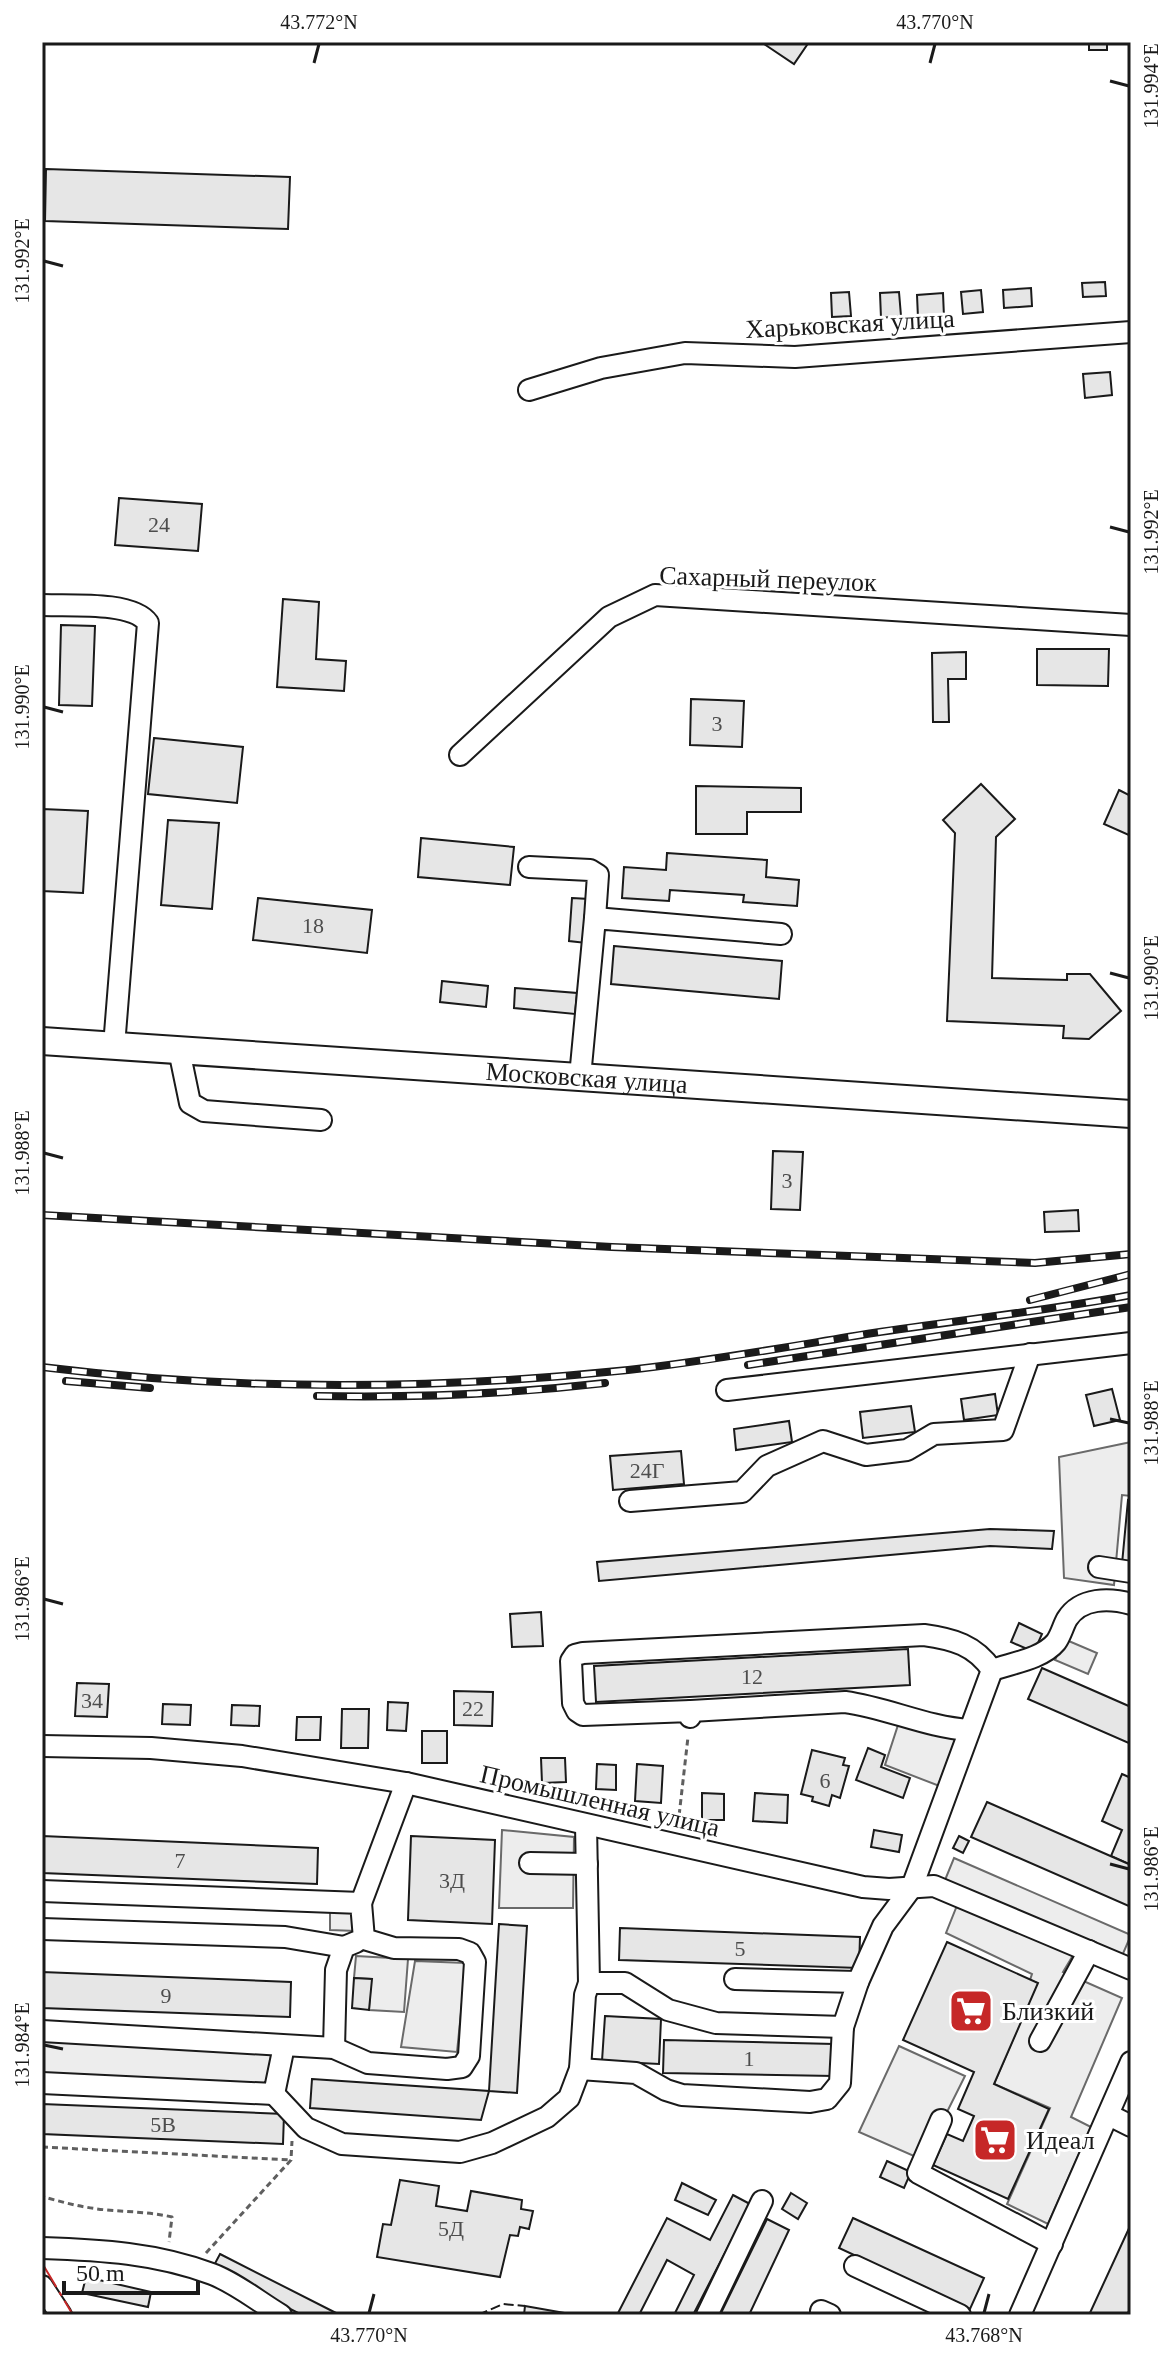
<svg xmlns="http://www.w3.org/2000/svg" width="1173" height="2357" font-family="'Times New Roman',serif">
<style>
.built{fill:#ededed;stroke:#6a6a6a;stroke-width:2}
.building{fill:#e6e6e6;stroke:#1a1a1a;stroke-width:2}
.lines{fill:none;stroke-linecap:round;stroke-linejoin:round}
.minor-casing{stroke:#1a1a1a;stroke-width:24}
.major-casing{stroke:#1a1a1a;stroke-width:30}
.path{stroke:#5f5f5f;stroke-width:3;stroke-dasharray:6 4;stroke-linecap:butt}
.minor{stroke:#fff;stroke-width:20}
.major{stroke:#fff;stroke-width:26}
.rail-casing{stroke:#1a1a1a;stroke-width:8}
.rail{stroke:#fff;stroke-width:5;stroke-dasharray:15;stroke-linecap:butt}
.fence{stroke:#1a1a1a;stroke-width:2;stroke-dasharray:10 4;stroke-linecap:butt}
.power{stroke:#c62828;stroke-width:2;stroke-dasharray:28 6 4 6;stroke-linecap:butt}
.ticks{fill:none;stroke:#1a1a1a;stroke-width:3}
.labels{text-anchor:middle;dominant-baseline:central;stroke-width:6;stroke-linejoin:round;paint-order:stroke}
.number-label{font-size:22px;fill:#4d4d4d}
.street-label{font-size:26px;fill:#1a1a1a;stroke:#fff}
.poi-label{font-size:26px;fill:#1a1a1a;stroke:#fff;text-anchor:start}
.neatline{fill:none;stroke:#1a1a1a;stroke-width:3}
.ticks-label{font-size:20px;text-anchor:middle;fill:#1a1a1a}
</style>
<rect width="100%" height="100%" fill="#fff"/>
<g class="built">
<path d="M1131,1442v54l-9,-1 -8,90 -50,-7 -5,-121z"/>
<path d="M1064,1639l33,14 -9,21 -33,-14z"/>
<path d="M899,1722l64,14 -21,51 -57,-22z"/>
<path d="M502,1830l72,7 -1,71h-74z"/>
<path d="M954,1858l177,77 -9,21 -177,-76z"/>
<path d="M958,1903l117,49 -12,20 59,26 -51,119 20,10 -43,97 -41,-20 43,-96 -56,-24 43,-101 -7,-3 2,-6 -86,-41z"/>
<path d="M330,1911l27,1 -1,19 -26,-1z"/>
<path d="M356,1956l52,3 -4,53 -35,-2 2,-31 -17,-1z"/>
<path d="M415,1961l51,2 -9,89 -56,-5z"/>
<path d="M42,2036l237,14 -9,40 -228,-11z"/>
<path d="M899,2046l66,30 -42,84 -64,-28z"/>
</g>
<g class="building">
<path d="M761,42h48l-15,22z"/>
<rect x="1089" y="42" width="18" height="8"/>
<path d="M46,169l244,8 -2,52 -243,-8z"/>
<path d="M1105,282l1,14 -23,1 -1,-14z"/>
<path d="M1031,288l1,18 -28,2 -1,-18z"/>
<path d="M981,290l2,22 -20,2 -2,-22z"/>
<path d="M849,292l2,24 -19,1 -1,-24z"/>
<path d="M899,292l2,24 -20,2 -1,-25z"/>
<path d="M943,293l1,24 -26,1 -1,-23z"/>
<path d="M1110,372l2,23 -27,3 -2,-24z"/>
<path d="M119,498l83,6 -4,47 -83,-6z"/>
<path d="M283,599l36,3 -3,57 30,2 -2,30 -67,-4z"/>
<path d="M61,625l34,1 -3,80 -33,-1z"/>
<path d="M1037,649h72l-1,37 -71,-1z"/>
<path d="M966,652v27h-18l1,43h-16l-1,-69z"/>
<path d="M691,699l53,2 -2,46 -52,-2z"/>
<path d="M154,738l89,9 -6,56 -89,-9z"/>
<path d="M981,784l34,35 -19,18 -4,141 75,2v-6h23l31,37 -32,28 -26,-1 1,-12 -117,-5 8,-188 -12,-13z"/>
<path d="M696,786l105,2v24h-54v22h-51z"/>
<path d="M1119,790l12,6v40l-27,-12z"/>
<path d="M42,809l46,2 -5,82 -41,-2z"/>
<path d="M168,820l51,3 -7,86 -51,-4z"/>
<path d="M421,838l93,9 -4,38 -92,-8z"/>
<path d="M667,853l100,7 -1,17 33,3 -2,26 -54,-4 1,-7 -74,-5 -1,11 -47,-3 2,-31 42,3z"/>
<path d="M258,898l114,12 -5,43 -114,-13z"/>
<path d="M572,898l17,1 -3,44 -17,-2z"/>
<path d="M614,946l168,15 -3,38 -168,-15z"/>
<path d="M442,981l46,5 -2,21 -46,-5z"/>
<path d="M515,988l62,5 -2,21 -61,-6z"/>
<path d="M773,1151l30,1 -3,58 -29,-1z"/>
<path d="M1078,1210l1,21 -34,1 -1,-20z"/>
<path d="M1112,1389l8,31 -26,6 -8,-31z"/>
<path d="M995,1394l3,21 -34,5 -3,-21z"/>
<path d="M911,1406l4,26 -52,6 -3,-26z"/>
<path d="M789,1421l3,21 -56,8 -2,-21z"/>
<path d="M681,1451l3,33 -71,6 -3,-34z"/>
<path d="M1128,1500l3,1v64l-9,-1z"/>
<path d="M990,1529l64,2 -2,18 -62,-3 -391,35 -2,-19z"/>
<path d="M541,1612l2,34 -31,1 -2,-33z"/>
<path d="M1019,1623l23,11 -8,18 -23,-10z"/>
<path d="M908,1649l2,36 -314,17 -2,-36z"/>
<path d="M1042,1668l89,39v37l-103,-45z"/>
<path d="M77,1683l32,1 -2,33 -32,-1z"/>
<path d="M454,1691l39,1 -1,34 -38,-1z"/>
<path d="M388,1702l20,1 -2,28 -19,-1z"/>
<path d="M163,1704l28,1 -1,20 -28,-1z"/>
<path d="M232,1705l28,1 -1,20 -28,-1z"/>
<path d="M342,1709h27l-1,39h-27z"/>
<path d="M297,1717h24l-1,23h-24z"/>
<rect x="422" y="1731" width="25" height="32"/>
<path d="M868,1748l17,7 -4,12 29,11 -7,20 -47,-18z"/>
<path d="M812,1750l33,8 -2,7 6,1 -9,32 -8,-3 -3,11 -17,-5 1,-4 -12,-3z"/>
<path d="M541,1758h24l1,24 -24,1z"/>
<path d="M597,1764l19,1v25l-20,-1z"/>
<path d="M637,1764l26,2 -2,37 -26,-2z"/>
<path d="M1122,1774l9,4v87l-20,-9 11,-26 -20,-9z"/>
<path d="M702,1793l22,1v26h-22z"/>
<path d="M755,1793l33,2 -1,28 -34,-2z"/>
<path d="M987,1802l144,63v42l-160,-70z"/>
<path d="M874,1830l28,5 -3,17 -28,-5z"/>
<path d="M42,1836l276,12 -1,36 -275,-11z"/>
<path d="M411,1836l84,4 -3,84 -84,-4z"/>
<path d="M959,1836l10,5 -6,12 -10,-5z"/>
<path d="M499,1924l28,2 -10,167 -28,-2z"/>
<path d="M620,1928l240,9 -1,31 -240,-8z"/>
<path d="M947,1942l91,41 -44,101 55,25 -41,90 -75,-34 14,-31 16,7 11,-25 -16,-7 16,-37 -71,-32z"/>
<path d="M42,1972l249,10 -1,35 -248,-9z"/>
<path d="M354,1978l18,1 -3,31 -17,-2z"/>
<path d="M605,2016l56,3 -2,45 -57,-3z"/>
<path d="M664,2040l170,4v32l-171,-3z"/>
<path d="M312,2079l177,12 -8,29 -171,-12z"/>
<path d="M42,2104l242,10 -1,30 -241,-10z"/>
<path d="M887,2161l24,11 -7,16 -24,-11z"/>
<path d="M400,2180l39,6 -3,20 31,5 4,-20 51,9 -1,9 12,2 -4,18 -9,-2 -2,9 -8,-1 -10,42 -123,-20 6,-33 8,1z"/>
<path d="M682,2183l34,17 -8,15 -33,-15z"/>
<path d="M791,2193l16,10 -9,16 -16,-10z"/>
<path d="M733,2195l17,9 -57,111h-19l20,-40 -27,-15 -28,55h-22l50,-97 43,22z"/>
<path d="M853,2218l131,60 -14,31 -131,-61z"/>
<path d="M767,2219l22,11 -40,85h-29z"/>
<path d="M1131,2224v83l-4,8h-38z"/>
<path d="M220,2254l120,61h-38l-90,-46z"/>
<path d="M86,2277l65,15 -3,15 -66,-14z"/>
<path d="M525,2306l51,9h-52z"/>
</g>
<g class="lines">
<g class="minor-casing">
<g id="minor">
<path d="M529,390l72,-22 84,-15 110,4 336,-25"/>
<path d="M42,605c27,1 91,-4 106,18l-34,423"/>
<path d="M460,755l149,-138 46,-22 476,30"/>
<path d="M529,867l61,3 8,5 -3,43"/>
<path d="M179,1050l11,53 14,8 117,9"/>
<path d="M580,1077l15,-159 186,16"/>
<path d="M727,1390l404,-47"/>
<path d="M630,1501l112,-9 25,-26 56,-25 43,14 41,-5 27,-16 69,-4 27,-76"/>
<path d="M1099,1567l32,5"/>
<path d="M992,1670c20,-7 50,-11 64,-28 5,-7 7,-16 11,-23 14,-22 43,-21 64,-15"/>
<path d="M691,1711l154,-9c43,6 81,25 124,28"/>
<path d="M690,1717l1,-6 -108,4 -6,-4 -4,-8 -2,-42 4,-6 8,-2 341,-18c29,4 51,10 68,35l-80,217 -29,39 -25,56"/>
<path d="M42,1746l109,2 91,8 164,27 457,104 26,2 45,-3 197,83"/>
<path d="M586,1825l3,158"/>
<path d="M530,1863l57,1"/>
<path d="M42,1891l319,12 3,36 30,9 65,1 11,4 5,9 -6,94 -7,11 -15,2 -79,-6 -34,-15 -292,-17"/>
<path d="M361,1903l45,-120"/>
<path d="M42,1929l243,8 59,10"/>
<path d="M1040,2041l49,-90"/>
<path d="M334,2048l2,-78 8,-23 12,-5"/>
<path d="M580,2069l56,4 30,17 16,5 128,7 17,-3 13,-16 3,-56"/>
<path d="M42,2083l232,11 10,-48"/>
<path d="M274,2094l32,34 36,16 118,8 32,-9 55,-26 22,-19 11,-29 5,-74 4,-12h36l43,27 48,13 127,4 15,-45 -123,-3"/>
<path d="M1109,2115l22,11"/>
<path d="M941,2120l-23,53 134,71"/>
<path d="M42,2248c59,2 114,5 170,26 24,9 47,28 69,41"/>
<path d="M855,2266l105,49"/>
<path d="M42,2286l19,29"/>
<path d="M821,2311l9,4"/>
<path d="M707,2315l55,-114"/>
<path d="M1020,2315l111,-253"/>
</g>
</g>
<g class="major-casing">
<g id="major">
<path id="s1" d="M42,1041l1089,73"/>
</g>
</g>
<g class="path">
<path d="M1130,1136l1,44"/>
<path d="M678,1825l10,-88"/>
<path d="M42,2147l249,13"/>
<path d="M42,2192l2,5c21,6 41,11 63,13 23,2 43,2 65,7l-3,25"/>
<path d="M206,2253l85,-93 1,-19"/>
</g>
<use href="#minor" class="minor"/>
<use href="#major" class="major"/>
<g class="rail-casing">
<g id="rail">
<path d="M42,1215l570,32 423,16 96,-9"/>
<path d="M1030,1300l101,-26"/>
<path d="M748,1365l383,-58"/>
<path d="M42,1367c194,24 392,23 586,3 82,-9 164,-24 245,-37 86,-13 173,-22 258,-38"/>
<path d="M66,1381l84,7"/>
<path d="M317,1396c97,2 192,-2 288,-13"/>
</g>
</g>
<use href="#rail" class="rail"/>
<path class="fence" d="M478,2315l25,-11 22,2"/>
<path class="power" d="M42,2263l31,52"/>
</g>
<path class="ticks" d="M314,63l5,-19M930,63l5,-19M1110,81l19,5M44,261l19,5M1110,527l19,5M44,707l19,5M1110,973l19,5M44,1153l19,5M1110,1419l19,4M44,1599l19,5M1110,1864l19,5M44,2045l19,4M369,2313l5,-19M984,2313l5,-19"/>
<defs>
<g id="supermarket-square" transform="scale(2.3)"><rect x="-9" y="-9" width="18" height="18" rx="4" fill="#c62828" stroke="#fff"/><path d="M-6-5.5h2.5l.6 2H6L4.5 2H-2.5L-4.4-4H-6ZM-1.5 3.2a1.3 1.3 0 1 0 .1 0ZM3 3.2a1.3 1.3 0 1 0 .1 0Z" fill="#fff"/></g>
</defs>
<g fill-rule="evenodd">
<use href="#supermarket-square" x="971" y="2011"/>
<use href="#supermarket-square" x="995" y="2140"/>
</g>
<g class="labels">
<g class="number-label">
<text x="159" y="524">24</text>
<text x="717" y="723">3</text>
<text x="313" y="925">18</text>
<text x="787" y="1180">3</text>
<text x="647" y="1470">24Г</text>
<text x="752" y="1676">12</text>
<text x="92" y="1700">34</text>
<text x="473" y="1708">22</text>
<text x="825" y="1780">6</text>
<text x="180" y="1860">7</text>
<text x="452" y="1880">3Д</text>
<text x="740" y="1948">5</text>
<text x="166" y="1995">9</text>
<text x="749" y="2058">1</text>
<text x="163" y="2124">5В</text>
<text x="451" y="2228">5Д</text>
</g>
<g class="street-label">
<text transform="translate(850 324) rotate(-3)">Харьковская улица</text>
<text transform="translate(768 579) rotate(2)">Сахарный переулок</text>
<text stroke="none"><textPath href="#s1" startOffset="546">Московская улица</textPath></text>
<text transform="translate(600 1801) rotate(13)">Промышленная улица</text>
</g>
<g class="poi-label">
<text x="1002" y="2011">Близкий</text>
<text x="1026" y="2140">Идеал</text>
</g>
</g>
<rect width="1173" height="2357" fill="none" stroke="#ffffff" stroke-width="88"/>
<path d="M64 2281v12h134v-12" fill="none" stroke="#1a1a1a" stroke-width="4"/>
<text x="76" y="2281" font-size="24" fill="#1a1a1a" stroke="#ffffff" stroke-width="6" paint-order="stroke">50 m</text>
<rect x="44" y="44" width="1085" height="2269" class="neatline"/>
<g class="ticks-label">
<text x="319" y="29">43.772°N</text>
<text x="935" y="29">43.770°N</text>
<text transform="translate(1151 86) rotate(-90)" y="7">131.994°E</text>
<text transform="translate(22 261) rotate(-90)" y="7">131.992°E</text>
<text transform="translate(1151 532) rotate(-90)" y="7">131.992°E</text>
<text transform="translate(22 707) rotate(-90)" y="7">131.990°E</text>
<text transform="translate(1151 978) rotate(-90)" y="7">131.990°E</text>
<text transform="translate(22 1153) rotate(-90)" y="7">131.988°E</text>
<text transform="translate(1151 1423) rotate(-90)" y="7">131.988°E</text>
<text transform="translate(22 1599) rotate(-90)" y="7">131.986°E</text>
<text transform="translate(1151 1869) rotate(-90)" y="7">131.986°E</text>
<text transform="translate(22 2045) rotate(-90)" y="7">131.984°E</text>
<text x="369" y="2342">43.770°N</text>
<text x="984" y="2342">43.768°N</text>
</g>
</svg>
